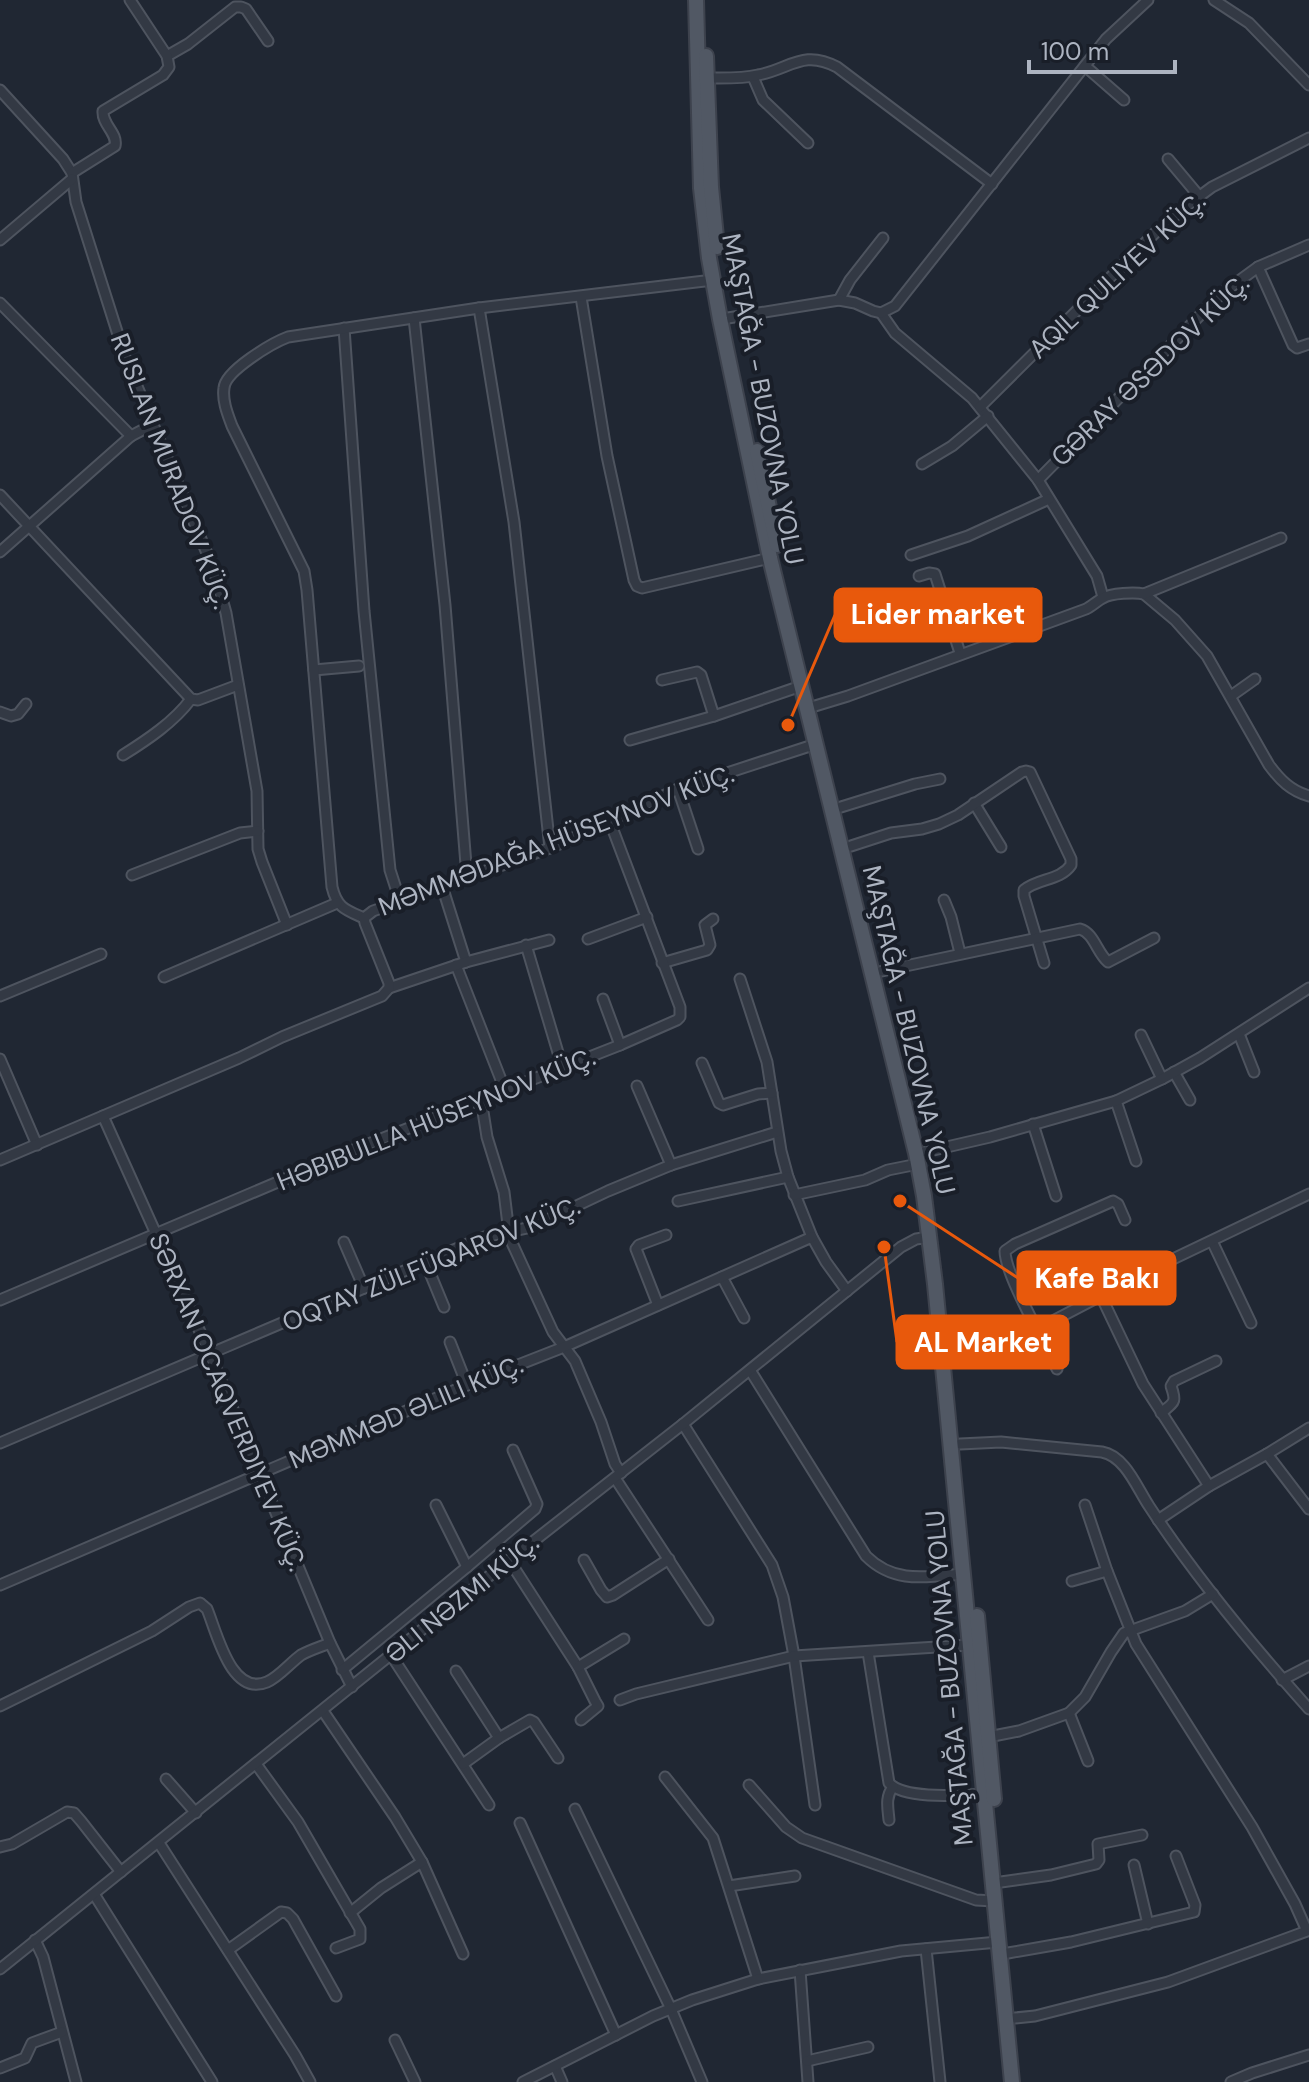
<svg xmlns="http://www.w3.org/2000/svg" width="1309" height="2082" font-family="'DM Sans',sans-serif">
<style>
.lines{fill:none;stroke-linecap:round;stroke-linejoin:round}
.minor-casing{stroke:#4e545f;stroke-width:13}
.primary-casing{stroke:#3d424d;stroke-width:18}
.minor{stroke:#333944;stroke-width:9}
.primary{stroke:#515864;stroke-width:14}
.labels{text-anchor:middle;dominant-baseline:central;stroke-width:8;stroke-linejoin:round;paint-order:stroke}
.street-label{font-size:26px;fill:#adb4c1;stroke:#191e28}
.leader{fill:none;stroke:#e8590c;stroke-width:3}
.callout-dot{fill:#e8590c;stroke:#191e28;stroke-width:3}
.callout{fill:#e8590c;stroke:#e8590c;stroke-width:3}
.callout-label{font-size:28px;text-anchor:middle;font-weight:bold;fill:#fff}
</style>
<rect width="100%" height="100%" fill="#202733"/>
<g class="lines">
<g class="minor-casing">
<g id="minor">
<path d="M1214,0l35,23 60,62"/>
<path d="M167,56l21,-12 47,-37h6l5,2 22,32"/>
<path d="M1085,66l39,34"/>
<path d="M753,77l10,23 45,43"/>
<path d="M706,78c17,0 35,1 52,-3 32,-6 45,-26 79,-8l155,117"/>
<path d="M0,90l63,69 9,14 4,29 50,158 88,210 12,43 31,178 1,58 4,13 25,63"/>
<path d="M1168,159l31,37"/>
<path d="M72,173l43,-27c3,-13 -13,-21 -12,-35l60,-36 6,-8 -2,-11 -37,-56"/>
<path d="M0,240l72,-61"/>
<path d="M1258,267l35,78 4,3 12,-4"/>
<path d="M581,297l26,159 27,124 3,6 5,2 128,-30"/>
<path d="M839,300l11,-20 33,-42"/>
<path d="M0,303l131,133"/>
<path d="M479,308l35,214 36,326"/>
<path d="M881,313l14,20 77,65 66,82 59,96 6,21"/>
<path d="M414,318l31,287 22,272"/>
<path d="M728,318l111,-18 16,3 18,8 8,2 14,-7 211,-267 42,-39"/>
<path d="M344,328l20,283 26,259 10,31"/>
<path d="M980,407l176,-175 29,-25 27,-20 97,-49"/>
<path d="M922,464l30,-18 36,-30"/>
<path d="M1038,480l183,-186 37,-27 51,-22"/>
<path d="M0,495l191,204 7,1 40,-15"/>
<path d="M0,552l131,-116 21,-11"/>
<path d="M911,555l57,-19 81,-37"/>
<path d="M919,576l10,-3 6,1 25,79"/>
<path d="M1144,594l31,26 32,36 62,109c11,15 22,26 40,31"/>
<path d="M314,670l45,-4"/>
<path d="M662,680l35,-8 4,3 13,41"/>
<path d="M1231,696l24,-17"/>
<path d="M815,706l33,-10 238,-87c6,-3 11,-8 17,-11 8,-5 32,-6 41,-4l137,-56"/>
<path d="M0,712l11,4 7,-2 8,-10"/>
<path d="M630,740l84,-24 87,-30"/>
<path d="M123,755c24,-15 51,-33 68,-56"/>
<path d="M678,789l20,60"/>
<path d="M974,803l27,44"/>
<path d="M841,807l74,-23 25,-5"/>
<path d="M851,846l40,-13 31,-4 17,-5 19,-9 64,-43 4,-1 4,1 41,87v6c-11,16 -33,13 -47,25v6l20,67"/>
<path d="M132,875l108,-42 18,-2"/>
<path d="M442,886l24,76"/>
<path d="M944,900l7,17 9,36"/>
<path d="M364,918c-18,-8 -27,-10 -32,-31l-25,-297 -3,-19 -72,-145c-4,-11 -10,-25 -8,-38 1,-17 48,-45 64,-51l191,-29 234,-28"/>
<path d="M588,939l59,-22"/>
<path d="M526,945l36,121"/>
<path d="M662,963l45,-13 3,-5 -5,-20 8,-6"/>
<path d="M456,965l49,125"/>
<path d="M882,971l198,-42c14,4 17,24 28,33l46,-24"/>
<path d="M164,977l173,-74"/>
<path d="M740,979l27,83 14,89 7,26 24,60 14,25 21,29"/>
<path d="M389,988l77,-26 83,-22"/>
<path d="M0,996l101,-42"/>
<path d="M603,999l17,46"/>
<path d="M1239,1034l15,38"/>
<path d="M1141,1035l21,44"/>
<path d="M0,1059l37,86"/>
<path d="M702,1063l17,40 4,2 35,-11 14,-1"/>
<path d="M1174,1072l16,28"/>
<path d="M637,1086l34,79"/>
<path d="M481,1099l6,38 17,55 5,41 3,10 41,89 22,29 26,61 14,42 6,9"/>
<path d="M1116,1101l20,60"/>
<path d="M103,1116l107,238 120,289 22,44"/>
<path d="M1033,1124l23,72"/>
<path d="M925,1152l65,-15 126,-36 46,-22 38,-21 109,-70"/>
<path d="M0,1160l239,-102 43,-21 100,-41 7,-8v-5l-24,-60 -1,-5 9,-7 177,-63 39,-17 89,-42 138,-45"/>
<path d="M794,1195l71,-15 23,-10 30,-6"/>
<path d="M678,1201l110,-24"/>
<path d="M1212,1241l39,82"/>
<path d="M344,1242l20,46"/>
<path d="M425,1261l19,46"/>
<path d="M722,1277l22,41"/>
<path d="M1101,1296l42,88 66,102"/>
<path d="M0,1300l353,-150 267,-105 57,-25 3,-3v-10l-70,-185"/>
<path d="M658,1305l-22,-56 3,-4 27,-10"/>
<path d="M450,1342l17,43"/>
<path d="M951,1361l26,-4 30,-12 147,-77 155,-74"/>
<path d="M1057,1369c-12,-26 -52,-94 -52,-118l10,-7 98,-43 5,3 7,16"/>
<path d="M750,1370l116,186c28,28 60,21 97,18"/>
<path d="M1161,1413c13,-11 16,-10 10,-27l3,-5 42,-20"/>
<path d="M683,1424l89,141 11,32 11,59 21,149"/>
<path d="M0,1443l484,-206 48,-10 76,-36 63,-26 106,-33"/>
<path d="M960,1444l41,-2 101,10c23,4 35,36 47,54 47,72 103,139 160,203"/>
<path d="M1267,1454l42,55"/>
<path d="M615,1478l93,142"/>
<path d="M436,1505l31,62"/>
<path d="M1158,1520l51,-34 58,-32 42,-26"/>
<path d="M509,1560l69,107 17,34 3,5 -17,14"/>
<path d="M584,1560l17,30 6,7 6,-2 56,-36"/>
<path d="M1072,1581l35,-10"/>
<path d="M0,1585l467,-200 97,-38 248,-110"/>
<path d="M868,1652l21,131c16,17 72,12 95,11"/>
<path d="M391,1655l98,150"/>
<path d="M578,1667l46,-28"/>
<path d="M342,1670l125,-103 68,-58 2,-5 -24,-54"/>
<path d="M456,1671l43,67"/>
<path d="M1282,1680l27,-14"/>
<path d="M620,1700l16,-6 158,-38 175,-11"/>
<path d="M0,1706l152,-75 37,-24 11,-4 7,6c10,24 24,88 60,73 12,-5 23,-19 34,-27 9,-5 19,-8 29,-12"/>
<path d="M323,1711l72,106 27,45 41,92"/>
<path d="M1069,1713l19,48"/>
<path d="M988,1737l31,-6 50,-18 16,-16 26,-45 13,-19 61,-22 28,-17"/>
<path d="M256,1764l42,58 62,107v10l-24,9"/>
<path d="M463,1764l36,-26 31,-18 4,2 24,36"/>
<path d="M665,1777l48,61 45,141"/>
<path d="M166,1779l30,34"/>
<path d="M749,1785l37,42 16,11 174,62 18,1"/>
<path d="M575,1809l96,200 31,73"/>
<path d="M889,1820c-1,-12 -4,-23 4,-33"/>
<path d="M520,1823l96,212"/>
<path d="M159,1843l136,212 15,27"/>
<path d="M0,1847l12,-3 55,-32 7,1 7,8 40,51"/>
<path d="M1134,1865l14,59"/>
<path d="M1001,1882l50,-7 45,-11 3,-4 -1,-16 44,-9"/>
<path d="M729,1886l66,-10"/>
<path d="M94,1894l118,188"/>
<path d="M350,1913l31,-25 41,-26"/>
<path d="M35,1940l8,17 33,125"/>
<path d="M926,1949l14,133"/>
<path d="M228,1950l53,-38 6,1 6,6 43,77"/>
<path d="M1008,1953l63,-11 123,-30 1,-7 -19,-49"/>
<path d="M0,1969l470,-378 213,-167 218,-177 15,-8 14,-2"/>
<path d="M800,1970l8,112"/>
<path d="M1015,2018l20,-2 133,-34 139,-51 -12,-27 -43,-77 -116,-183 -29,-73 -22,-66"/>
<path d="M395,2040l20,42"/>
<path d="M807,2061l61,-14"/>
<path d="M555,2066l7,16"/>
<path d="M0,2068l25,-10 7,-15 30,-11"/>
<path d="M523,2082l130,-66 39,-16 66,-21 143,-28 97,-9"/>
<path d="M1231,2082l21,-9 57,-18"/>
</g>
</g>
<g class="primary-casing">
<g id="primary">
<path d="M696,0l5,188 8,70 11,61 50,239 146,595 8,43 11,88 77,798"/>
<path d="M706,56l5,131 6,60"/>
<path d="M757,451l20,94"/>
<path d="M977,1616l17,183"/>
</g>
</g>
<use href="#minor" class="minor"/>
<use href="#primary" class="primary"/>
</g>
<g class="labels">
<g class="street-label">
<text transform="translate(1117 275) rotate(-43)">AQIL QULIYEV KÜÇ.</text>
<text transform="translate(1150 370) rotate(-44)">GƏRAY ƏSƏDOV KÜÇ.</text>
<text transform="translate(763 399) rotate(79)">MAŞTAĞA - BUZOVNA YOLU</text>
<text transform="translate(171 471) rotate(69)">RUSLAN MURADOV KÜÇ.</text>
<text transform="translate(556 840) rotate(-21)">MƏMMƏDAĞA HÜSEYNOV KÜÇ.</text>
<text transform="translate(909 1030) rotate(77)">MAŞTAĞA - BUZOVNA YOLU</text>
<text transform="translate(436 1119) rotate(-22)">HƏBIBULLA HÜSEYNOV KÜÇ.</text>
<text transform="translate(431 1264) rotate(-22)">OQTAY ZÜLFÜQAROV KÜÇ.</text>
<text transform="translate(228 1402) rotate(67)">SƏRXAN OCAQVERDIYEV KÜÇ.</text>
<text transform="translate(406 1412) rotate(-23)">MƏMMƏD ƏLILI KÜÇ.</text>
<text transform="translate(462 1598) rotate(-39)">ƏLI NƏZMI KÜÇ.</text>
<text transform="translate(949 1678) rotate(-95)">MAŞTAĞA - BUZOVNA YOLU</text>
</g>
</g>
<path class="leader" d="M788 725L835 615M900 1201L1018 1278M884 1247L897 1342"/>
<g class="callout-dot">
<circle cx="788" cy="725" r="8"/>
<circle cx="900" cy="1201" r="8"/>
<circle cx="884" cy="1247" r="8"/>
</g>
<g class="callout">
<rect x="835" y="589" width="206" height="52" rx="8"/>
<rect x="1018" y="1252" width="157" height="52" rx="8"/>
<rect x="897" y="1316" width="171" height="52" rx="8"/>
</g>
<g class="callout-label">
<text x="938" y="624">Lider market</text>
<text x="1097" y="1288">Kafe Bakı</text>
<text x="983" y="1352">AL Market</text>
</g>
<path d="M1029 60v12h146v-12" fill="none" stroke="#adb4c1" stroke-width="4"/>
<text x="1041" y="60" font-size="24" fill="#adb4c1" stroke="#191e28" stroke-width="6" paint-order="stroke">100 m</text>
</svg>
